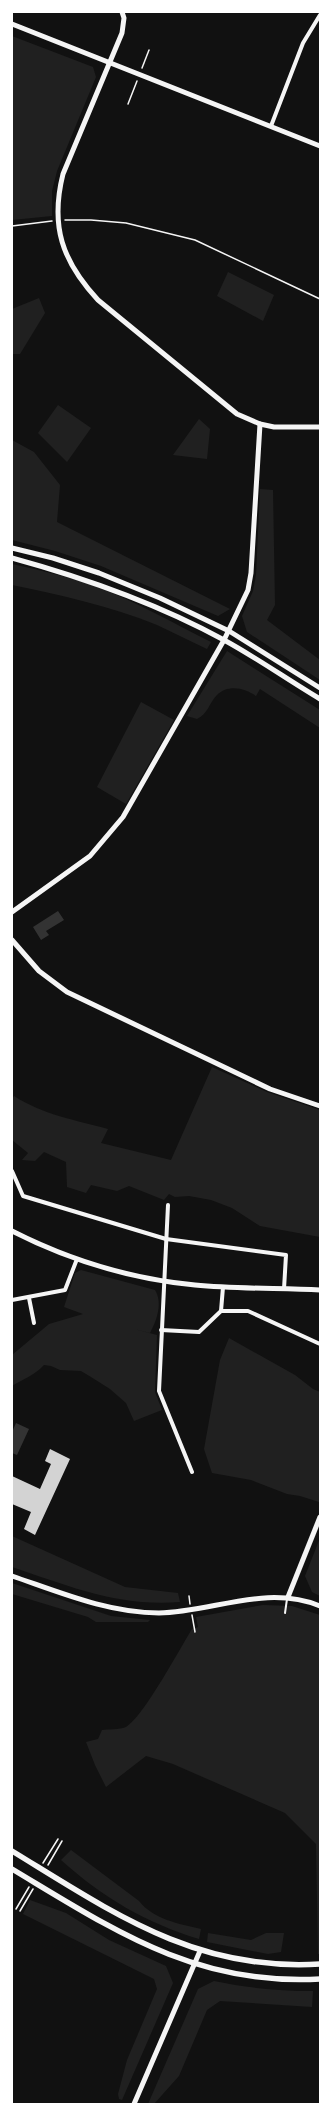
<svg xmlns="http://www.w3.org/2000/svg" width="332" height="2116" font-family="'Nunito Sans',sans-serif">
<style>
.green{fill:#202020}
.water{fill:#333}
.building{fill:#d3d3d3}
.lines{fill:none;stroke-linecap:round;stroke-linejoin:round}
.path{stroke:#f5f5f5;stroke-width:1.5}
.service{stroke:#f5f5f5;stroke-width:2}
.minor{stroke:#f5f5f5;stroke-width:4}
.tertiary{stroke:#f5f5f5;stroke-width:5}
.secondary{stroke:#f5f5f5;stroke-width:5.5}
</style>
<rect width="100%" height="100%" fill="#111"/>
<g class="green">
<path d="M12,36l81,31 3,10 -39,94 -5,20v25l-40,4z"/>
<path d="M228,272l46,23 -11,26 -46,-25z"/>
<path d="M39,298l6,15 -25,41h-8v-45z"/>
<path d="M58,405l33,23 -24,34 -29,-29z"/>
<path d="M199,419l11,10 -3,30 -34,-4z"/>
<path d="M12,440l22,12 26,33 -3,37 173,87 -12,7 -117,-50 -46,-15 -43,-11z"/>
<path d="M260,489l13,1 2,115 -8,15 53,40v20l-73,-48 -5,-16 11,-25 3,-16z"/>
<path d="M12,564c27,6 54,12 80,21 41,15 81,38 119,57l-4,7c-17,-8 -33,-16 -50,-24 -46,-19 -97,-30 -145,-40z"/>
<path d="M227,651l93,59v18l-60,-39 -4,7c-11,-8 -28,-12 -39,-1 -8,8 -9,19 -20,24l-10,-3z"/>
<path d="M141,702l33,18 -48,84 -29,-17z"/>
<path d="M212,1067l55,25 53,18v127l-60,-11 -28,-18 -21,-8 -22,-4 -14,1 -6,-3 -5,6 -35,-14 -12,5 -26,-6 -5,8 -19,-6 -1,-25 -22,-10 -9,9 -13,-1 6,-7 -16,-13v-41l2,-3c30,19 61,24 94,33l-7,14 70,17z"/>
<path d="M81,1270l74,20c8,13 2,30 -5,43l-16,-4 23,6 -2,57 7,18 -28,11 -8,-18 -16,-14 -19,-12 -10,-6 -21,-1 -9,-4 -7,-1c-9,10 -21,14 -32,21v-31l37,-31 34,-10 -19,-7 11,-34z"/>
<path d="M229,1338l66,37 18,14 7,3 -1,110 -19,-6 -13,-2 -36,-14 -39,-7 -8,-24 16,-89z"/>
<path d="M12,1536l113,51 53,6 2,9c-62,5 -111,-16 -168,-35z"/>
<path d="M320,1538v58l-8,-4 -7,-16z"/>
<path d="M12,1583l99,33 39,4 -2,2h-52l-8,-5 -76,-23z"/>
<path d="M263,1605l29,1 28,9v339h-2l-2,-110 -31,-31 -112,-49 -27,-8 -40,31 -11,-22 -9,-23 12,-3 4,-9c7,-1 17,0 24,-3 18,-11 53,-77 66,-98l6,-2 -2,-10z"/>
<path d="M71,1850l68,51c14,18 40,23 62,28l-2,10c-53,-16 -97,-42 -138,-79z"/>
<path d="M30,1900l36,13 43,27 57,26 7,17 -51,117 -3,-1 -1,-5 9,-34 30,-71 -3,-10 -131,-65z"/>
<path d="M208,1933l43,7 15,-7h18l-3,19 -13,2 -61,-12z"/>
<path d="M214,1981c33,7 65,10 99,10l-1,16 -92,-6 -13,9 -28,66 -25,28h-6l50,-115z"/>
</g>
<g class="water">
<path d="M58,911l6,9 -18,11 3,4 -8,5 -8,-13z"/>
<path d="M16,1423l13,6 -12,26 -5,-2v-21z"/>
</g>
<path class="building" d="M50,1449l20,10 -35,76 -11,-6 7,-17 -19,-8v-28l28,13 11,-25 -6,-3z"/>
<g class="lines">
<g class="path">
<path d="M142,68l7,-18"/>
<path d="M128,104l9,-23"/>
<path d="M65,220h26l35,3 69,17 125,59"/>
<path d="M12,226l40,-5"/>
<path d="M189,1596l1,8"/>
<path d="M192,1615l3,17"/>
<path d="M43,1863l15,-24"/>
<path d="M48,1865l14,-24"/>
<path d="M16,1909l13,-22"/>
<path d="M20,1911l13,-22"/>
</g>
<path class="service" d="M285,1613l2,-14"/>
<g class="minor">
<path d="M271,126l32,-83 17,-28"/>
<path d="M12,1171l11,25 143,43 120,16 -2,34"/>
<path d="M168,1205l-9,186 33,81"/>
<path d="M29,1298l5,25"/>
<path d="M12,1300l53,-10 12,-31"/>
<path d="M221,1311l2,-24"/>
<path d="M161,1330l38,2 22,-21h27l72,33"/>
</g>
<g class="tertiary">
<path d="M122,12l2,6 -2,15 -59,141c-13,52 -1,87 35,126l139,114 23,10 14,3h46"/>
<path d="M12,24l308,122"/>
<path d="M12,548l41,10 46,15 61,25 69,33 91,57"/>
<path d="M12,558c73,20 146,46 212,82 33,18 64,40 96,59"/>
<path d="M12,912l78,-56 33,-39 101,-177 24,-50 3,-17 9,-149"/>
<path d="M12,940l27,31 28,21 203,97 50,17"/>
<path d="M12,1231c57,29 119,48 183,54 42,4 83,3 125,5"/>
<path d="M12,1576c47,16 96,37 147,37 54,-1 107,-29 161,-7"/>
<path d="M288,1597l32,-80"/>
<path d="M134,2104l66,-153"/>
</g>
<g class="secondary">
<path d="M12,1851c100,61 184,121 308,113"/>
<path d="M12,1869c102,61 183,117 308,110"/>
</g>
</g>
<rect width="332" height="2116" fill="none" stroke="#ffffff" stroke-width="26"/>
</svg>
